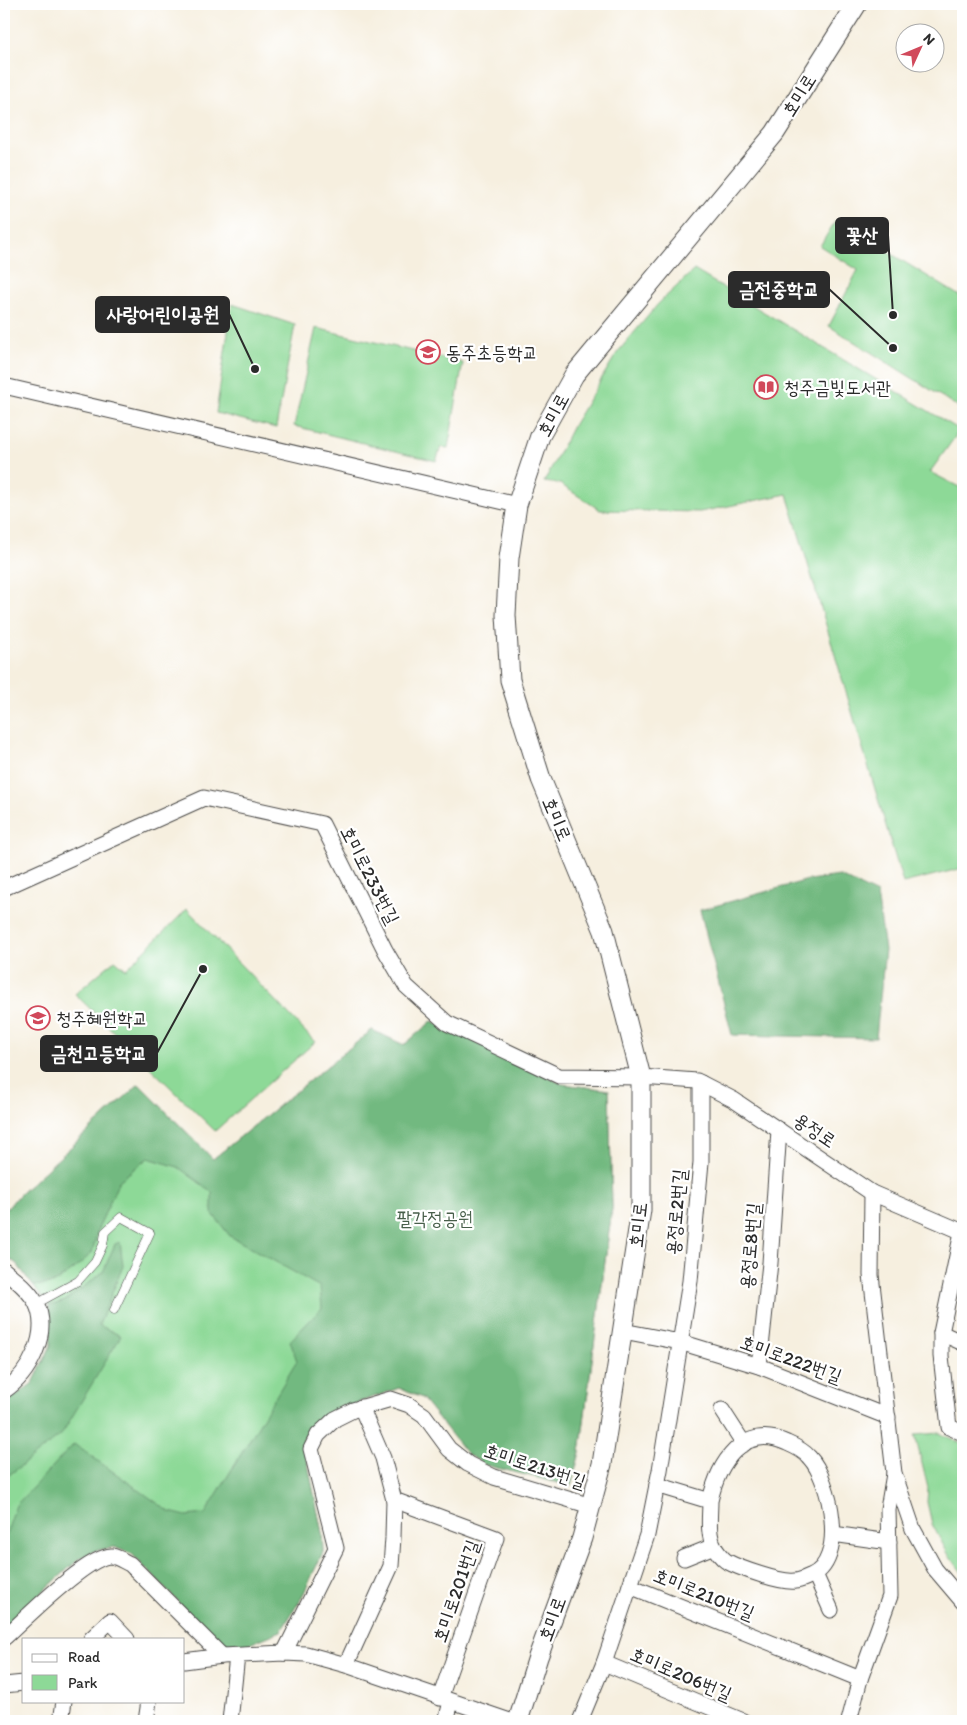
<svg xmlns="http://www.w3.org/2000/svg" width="967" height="1725" font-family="Itim,'Poor Story',sans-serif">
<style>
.green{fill:#8dd997;stroke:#5c8261}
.forest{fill:#72b980;stroke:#4e7256}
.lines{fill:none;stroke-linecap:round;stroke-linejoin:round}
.service-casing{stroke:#494846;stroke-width:9}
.minor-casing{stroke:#494846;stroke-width:17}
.tertiary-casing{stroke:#494846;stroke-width:21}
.service{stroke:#fff;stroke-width:8}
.minor{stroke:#fff;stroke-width:15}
.tertiary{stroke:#fff;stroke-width:19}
.labels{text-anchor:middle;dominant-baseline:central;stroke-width:4.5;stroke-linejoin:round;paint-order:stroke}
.street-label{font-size:19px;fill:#2b2b2b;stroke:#fff}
.poi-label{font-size:19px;fill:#2b2b2b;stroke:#fff;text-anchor:start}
.park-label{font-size:19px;fill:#485f4b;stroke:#fff}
.leader{fill:none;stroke:#2b2b2b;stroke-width:2}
.callout-dot{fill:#2b2b2b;stroke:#fff;stroke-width:2}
.callout{fill:#2b2b2b;stroke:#2b2b2b;stroke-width:2}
.callout-label{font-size:20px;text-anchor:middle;font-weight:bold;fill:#fff}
</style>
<rect width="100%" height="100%" fill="#fff"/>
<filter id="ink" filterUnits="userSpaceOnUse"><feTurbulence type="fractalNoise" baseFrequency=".02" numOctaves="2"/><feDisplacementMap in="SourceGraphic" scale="10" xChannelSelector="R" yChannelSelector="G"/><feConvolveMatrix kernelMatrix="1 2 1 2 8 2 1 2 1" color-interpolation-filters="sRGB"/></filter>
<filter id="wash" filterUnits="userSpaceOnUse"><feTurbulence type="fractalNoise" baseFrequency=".0096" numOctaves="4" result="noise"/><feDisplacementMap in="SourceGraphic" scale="20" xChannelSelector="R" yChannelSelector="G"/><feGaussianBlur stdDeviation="1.12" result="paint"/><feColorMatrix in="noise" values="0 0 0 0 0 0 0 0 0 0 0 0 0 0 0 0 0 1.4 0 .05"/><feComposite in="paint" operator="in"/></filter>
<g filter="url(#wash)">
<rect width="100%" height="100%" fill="#f6efdf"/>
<g class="green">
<path d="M836,220l127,78v112l-134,-84 29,-56 -38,-24z"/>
<path d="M694,270l266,160 -30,42 33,17v379l-60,15 -116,-389 -87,18 -100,-2 -40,-26 -16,-2 30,-58 43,-71 41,-49z"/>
<path d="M232,304l63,21 -19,103 -60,-15z"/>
<path d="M316,328l147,35 -15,85 -7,-1 -5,14 -142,-35z"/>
<path d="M187,909l128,133 -100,89 -140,-137 40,-34 11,9z"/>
<path d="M432,1021l130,63 47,6 3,118 -32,244 -9,34 -133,-70 -16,-18 -23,-10 -73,26 -16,16 -7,10 19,93 1,19 -21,45 -21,34 -60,16 -89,-93 -18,-7 -20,4 -15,8 -75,68v-223l29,-21 18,-38 -2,-39 -32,-42 -13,-9v-43l14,-16 121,-112 74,75 159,-129 32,15z"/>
<path d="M939,1433l24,11v130l-16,-22 -15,-28 -5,-22 1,-14 -13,-53z"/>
</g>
<g class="forest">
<path d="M840,876l37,18 8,56 -9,88 -144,-3 -32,-125 108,-30z"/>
<path d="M432,1021l130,63 47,6 3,118 -32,244 -9,34 -86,-21 -18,-11 -45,-56 -23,-10 -73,26 -16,16 -7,10 19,93 1,19 -21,45 -21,34 -46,19 -14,-3 -89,-93 -18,-7 -20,4 -15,8 -75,68v-89h1l11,-33 58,-61 96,68 16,4 19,-2 92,-153 -7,-20 32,-33 -2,-21 -90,-51 -18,-23v-21l-34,-25 -30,-9 -29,23 -21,48 -6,24 -19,17 -21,14 -19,2 -16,-22 -13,-9v-43l14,-16 121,-112 74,75 159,-129 32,15z"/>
<path d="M120,1242l3,24 -24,59 22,11 -60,99 -57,44v-75l29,-21 18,-37 -2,-40 16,-5 38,-29 12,-28z"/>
</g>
</g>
<g filter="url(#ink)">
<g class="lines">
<g class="service-casing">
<path id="service" d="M36,1304l42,-23 17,-19 8,-17 2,-13 16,-15 29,16 -36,77"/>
</g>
<g class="minor-casing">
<g id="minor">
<path d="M4,386l513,119"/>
<path d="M4,888l200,-90 118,26 63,126 21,36 41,37 112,53 82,1 56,4 37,19 138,93 91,39"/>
<path d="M872,1193l-1,82 23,198 19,56 22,40 28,33"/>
<path d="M962,1232l-21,101v23l8,71 14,6"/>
<path d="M4,1270c11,9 25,20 32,33 15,31 -7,71 -32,88"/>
<path d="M623,1331l57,11 79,24 129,51"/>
<path d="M941,1333l22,10"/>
<path d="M759,1366l11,-103 9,-133"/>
<path d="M722,1410l22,34"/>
<path d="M657,1485l53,16c8,-37 33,-79 77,-58 7,3 17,8 22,14 22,23 39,105 1,119 -5,2 -10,5 -15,5 -14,2 -56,-13 -69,-20 -4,-3 -10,-10 -12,-15 -7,-13 -4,-31 -4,-45"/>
<path d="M394,1500l102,38 -56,160"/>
<path d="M833,1534l56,8"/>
<path d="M684,1558l30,-12"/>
<path d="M815,1574l16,36"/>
<path d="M630,1586l230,93"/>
<path d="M4,1638c19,-17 85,-84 108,-82 6,1 13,6 18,8l92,92"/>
<path d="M91,1639l19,-18 17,18"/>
<path d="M284,1653l52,-105 -25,-99 7,-14 17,-16 18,-9 38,-11 18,6 15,10 25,34 19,15 26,13 97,29"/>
<path d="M184,1661l38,-5 62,-3 22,1 40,11 164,56"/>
<path d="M604,1663l139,58"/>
<path d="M346,1665l45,-99 2,-28 1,-38 -11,-42 -22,-51"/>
<path d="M4,1685l20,-2"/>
<path d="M61,1721l3,-20"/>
<path d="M146,1721l3,-20"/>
<path d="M230,1721l7,-65"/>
<path d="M446,1721l5,-19"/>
<path d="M580,1721l24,-58 43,-128 13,-65 30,-189 11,-119v-79"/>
<path d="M849,1721l11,-42 30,-83 -2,-87 6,-35"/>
</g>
</g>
<g class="tertiary-casing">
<path id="tertiary" d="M518,1721l20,-64 44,-119 20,-74 39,-254v-133l-37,-146 -63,-152 -31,-99 -4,-65 3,-57 8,-53 23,-69 34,-61 201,-242 82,-129"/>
</g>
<use href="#service" class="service"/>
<use href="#minor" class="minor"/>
<use href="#tertiary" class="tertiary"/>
</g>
</g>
<defs>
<g id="school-ring" transform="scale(1.25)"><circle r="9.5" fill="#fff" stroke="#d1495b" stroke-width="1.5"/><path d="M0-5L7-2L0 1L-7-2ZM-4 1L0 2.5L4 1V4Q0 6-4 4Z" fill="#d1495b"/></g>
<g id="library-ring" transform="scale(1.25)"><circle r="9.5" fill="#fff" stroke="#d1495b" stroke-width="1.5"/><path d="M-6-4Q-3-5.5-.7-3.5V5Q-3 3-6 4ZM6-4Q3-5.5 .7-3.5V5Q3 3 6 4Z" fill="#d1495b"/></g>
</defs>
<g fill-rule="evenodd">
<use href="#school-ring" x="428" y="352"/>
<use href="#library-ring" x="766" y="387"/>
<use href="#school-ring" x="38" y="1018"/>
</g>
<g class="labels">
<g class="street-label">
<text transform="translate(799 95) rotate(-58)">호미로</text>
<text transform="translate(553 415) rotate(-62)">호미로</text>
<text transform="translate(557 819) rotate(67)">호미로</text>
<text transform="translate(370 875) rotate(63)">호미로233번길</text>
<text transform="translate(815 1130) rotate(34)">용정로</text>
<text transform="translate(676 1212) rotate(-85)">용정로2번길</text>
<text transform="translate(638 1225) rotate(-84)">호미로</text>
<text transform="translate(750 1246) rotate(-85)">용정로8번길</text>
<text transform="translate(791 1359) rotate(20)">호미로222번길</text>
<text transform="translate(535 1466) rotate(18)">호미로213번길</text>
<text transform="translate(456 1591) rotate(-71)">호미로201번길</text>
<text transform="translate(704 1594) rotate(22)">호미로210번길</text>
<text transform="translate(552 1619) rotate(-70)">호미로</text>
<text transform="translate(681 1674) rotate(23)">호미로206번길</text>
</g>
<g class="poi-label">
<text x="446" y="352">동주초등학교</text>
<text x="784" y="387">청주금빛도서관</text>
<text x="56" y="1018">청주혜원학교</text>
</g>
<g class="park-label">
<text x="435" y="1218">팔각정공원</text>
</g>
</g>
<path class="leader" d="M893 315L888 235M893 348L829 289M255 369L229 314M203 969L157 1053"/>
<g class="callout-dot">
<circle cx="893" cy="315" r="5"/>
<circle cx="893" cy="348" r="5"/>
<circle cx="255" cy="369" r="5"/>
<circle cx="203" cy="969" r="5"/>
</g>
<g class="callout">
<rect x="836" y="218" width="52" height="35" rx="5"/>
<rect x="729" y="272" width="100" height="35" rx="5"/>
<rect x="96" y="297" width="133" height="35" rx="5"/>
<rect x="41" y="1036" width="116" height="35" rx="5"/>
</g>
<g class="callout-label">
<text x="862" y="242">꽃산</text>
<text x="779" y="296">금전중학교</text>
<text x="163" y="321">사랑어린이공원</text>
<text x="99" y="1060">금천고등학교</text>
</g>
<rect width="967" height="1725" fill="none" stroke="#fff" stroke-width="20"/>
<rect x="22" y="1638" width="162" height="65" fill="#ffffff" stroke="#aaaaaa"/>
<rect x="32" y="1654" width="25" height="8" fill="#ffffff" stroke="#aaaaaa"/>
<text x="68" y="1662" font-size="15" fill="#2b2b2b">Road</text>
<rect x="32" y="1675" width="25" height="15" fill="#8dd997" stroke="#aaaaaa"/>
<text x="68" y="1688" font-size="15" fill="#2b2b2b">Park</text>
<g transform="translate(920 48) rotate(46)"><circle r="24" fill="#ffffff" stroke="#aaaaaa"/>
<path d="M0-4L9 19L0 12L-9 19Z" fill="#d1495b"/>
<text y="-8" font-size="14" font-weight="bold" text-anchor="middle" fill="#2b2b2b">N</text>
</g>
</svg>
